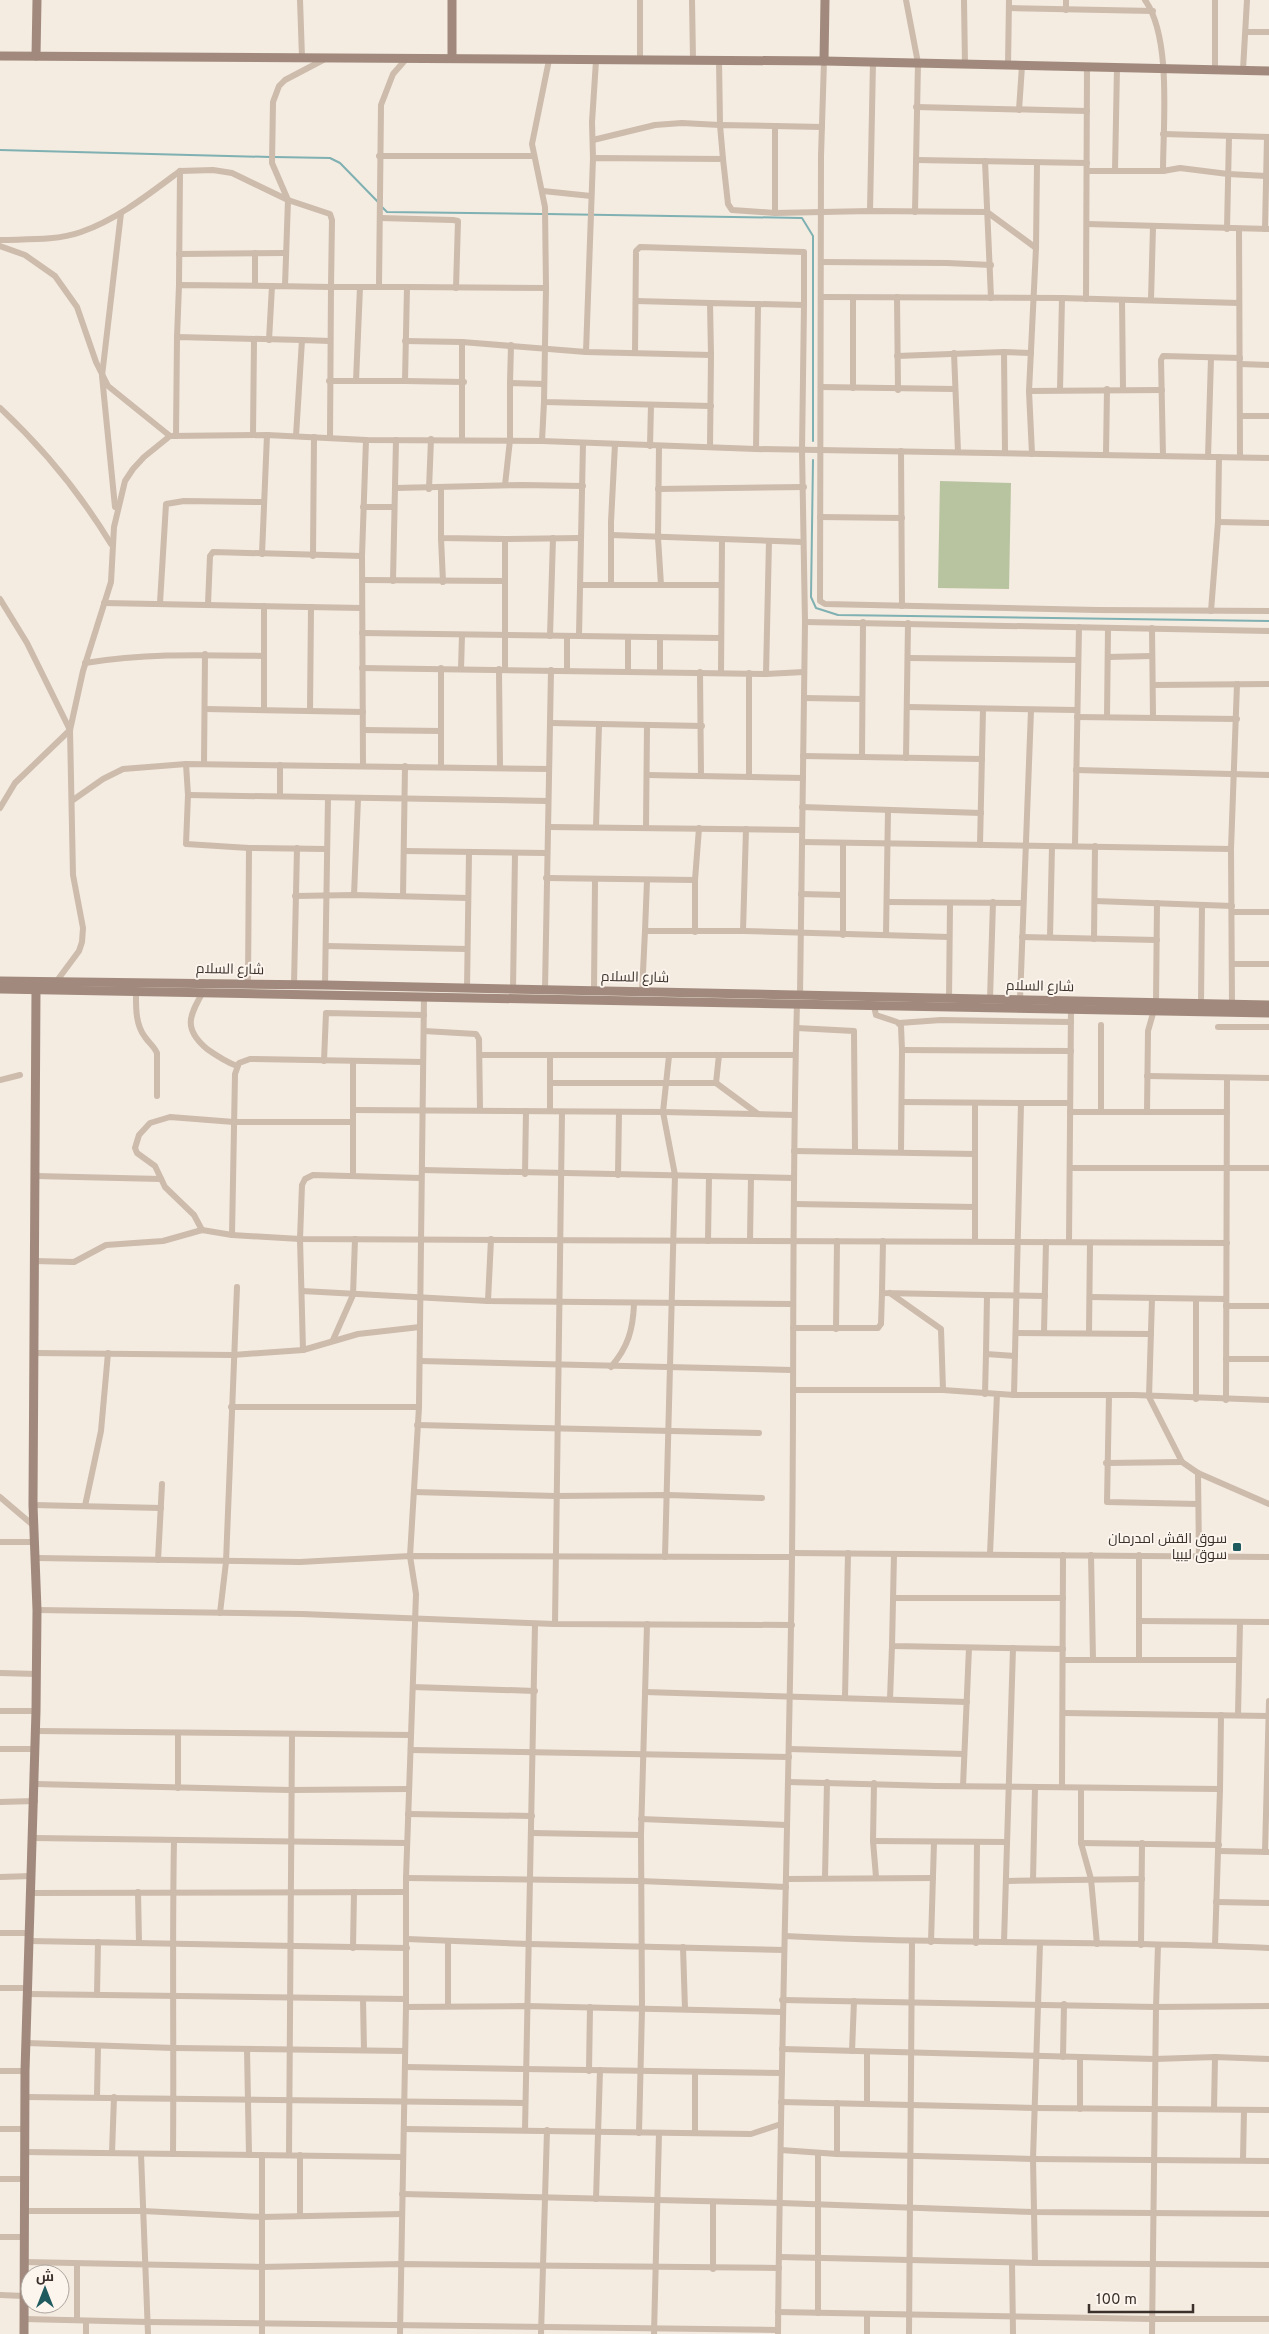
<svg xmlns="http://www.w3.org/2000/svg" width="1269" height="2334" font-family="Overpass,Cairo,sans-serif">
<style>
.green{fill:#b8c4a0}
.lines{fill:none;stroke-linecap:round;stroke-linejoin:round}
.stream{stroke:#7fb0b2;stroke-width:2}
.street{stroke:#cdbbac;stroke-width:6}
.secondary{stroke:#a18a7d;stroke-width:9}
.poi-dot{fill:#1f5a5e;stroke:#fbf5ee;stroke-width:2}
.labels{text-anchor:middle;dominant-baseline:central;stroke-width:4;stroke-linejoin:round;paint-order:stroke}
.street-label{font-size:14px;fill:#3b302b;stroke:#fbf5ee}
.poi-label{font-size:14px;fill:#3b302b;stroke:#fbf5ee;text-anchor:end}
</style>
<rect width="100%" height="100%" fill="#f4ebe1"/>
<path class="green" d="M940,481l71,2 -2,106 -71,-1z"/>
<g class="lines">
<g class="stream">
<path d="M0,150l270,7"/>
<path d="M274,157l56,1 10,5 39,40"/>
<path d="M382,207l5,5 155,2"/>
<path d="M547,214l255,4 11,18v205"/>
<path d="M813,460l-2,137 5,11 22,7 431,6"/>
</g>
<g class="street">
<path d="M300,0l2,57"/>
<path d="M640,0v60"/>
<path d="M692,0l1,60"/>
<path d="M906,0l12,63 -3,149"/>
<path d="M964,0l1,65"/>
<path d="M1145,0c27,38 18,125 18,171"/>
<path d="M1215,0v70"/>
<path d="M1009,8l144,3"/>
<path d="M1066,10v-10"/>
<path d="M1246,32h23"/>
<path d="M824,61l-3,95 -1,445 5,3 272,6 172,1"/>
<path d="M1008,66l1,-66"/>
<path d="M1243,70l4,-70"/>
<path d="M916,107l171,4"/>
<path d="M1019,110l3,-44"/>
<path d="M775,126v87"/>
<path d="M1163,134l106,3"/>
<path d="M593,140l62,-15 27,-2 38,2 -1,-65"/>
<path d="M379,156h154"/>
<path d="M593,158l-1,-36 4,-61"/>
<path d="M723,159l-3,-34 102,2"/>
<path d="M916,160l171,3"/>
<path d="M985,161l6,137"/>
<path d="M1087,171h76l17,-3 48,6 38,2"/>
<path d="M1115,171l2,-104"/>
<path d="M543,191l48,5"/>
<path d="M870,211l3,-149"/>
<path d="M380,218l73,2 5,1 -2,67"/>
<path d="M1087,224l182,5"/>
<path d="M1227,229l2,-93"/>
<path d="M1239,229l1,228"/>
<path d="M1265,229l2,-92"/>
<path d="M0,240c26,-1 56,1 81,-8 37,-13 68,-38 99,-61"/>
<path d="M0,246l25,9 30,21 22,31 19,55 12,24 62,50 97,-1 99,5 176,1 214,8 513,9"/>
<path d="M255,253v32"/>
<path d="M179,254l106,-1"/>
<path d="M821,262l126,1 44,2"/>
<path d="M179,285l1,-114 33,-1 19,3 56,27 42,14 2,6 -1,67 -59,-1 -3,54"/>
<path d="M285,286l3,-86 -16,-37 1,-61 6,-16 6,-6 40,-21"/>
<path d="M379,287l2,-182 12,-31 14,-16"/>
<path d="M407,287l139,1 -2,114 167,4"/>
<path d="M546,288l-1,-81 -13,-63 17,-84"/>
<path d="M821,297l241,1 177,5"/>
<path d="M897,297l1,93"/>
<path d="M853,298v90"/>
<path d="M1086,299l1,-232"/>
<path d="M1122,300l1,89"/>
<path d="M1151,300l2,-73"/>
<path d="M636,301l74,2"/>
<path d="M177,337l2,-52 93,1"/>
<path d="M405,341l57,1 124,10 125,3 -1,-52 94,2 -2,145 3,172 -5,373"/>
<path d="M462,342v98"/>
<path d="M586,352l7,-194 130,1 5,45 4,6 43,3 95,-2 117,1 49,36"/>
<path d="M1004,352l1,101"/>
<path d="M635,353l1,-102 4,-4 164,5v53"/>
<path d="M954,353l4,99"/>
<path d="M897,356l107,-4 27,1"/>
<path d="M1240,364l29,1"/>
<path d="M329,381h76l2,-94h-76l-1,151"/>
<path d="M356,381l4,-94"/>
<path d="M405,381l59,1"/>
<path d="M510,383l1,-38"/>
<path d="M821,387l133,2"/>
<path d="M1060,390l2,-92"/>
<path d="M1029,391l133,-1"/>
<path d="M0,408c44,41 80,85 111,136"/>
<path d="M1240,416h29"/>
<path d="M253,435l1,-95"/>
<path d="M176,436l1,-99 125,3"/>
<path d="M296,436l6,-96 28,1"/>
<path d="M542,441l2,-39"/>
<path d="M650,446l1,-41"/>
<path d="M659,446l-1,92 3,47"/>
<path d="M710,447l1,-92"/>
<path d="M756,449l2,-145"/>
<path d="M901,451l1,155"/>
<path d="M1032,454l-3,-63 7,-143 1,-85"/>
<path d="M1106,454l1,-65"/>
<path d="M1163,456l-2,-96 2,-4 77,2"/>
<path d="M1208,457l3,-99"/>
<path d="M505,485l5,-45v-57l34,1"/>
<path d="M395,488l127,-3 61,1"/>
<path d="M441,488v50l64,1v130"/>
<path d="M429,489l2,-50"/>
<path d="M658,489l146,-2"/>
<path d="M115,507l-13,-131 19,-163"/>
<path d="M363,507h31"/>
<path d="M820,517l82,1"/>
<path d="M1218,522l51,1"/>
<path d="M611,535l192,7"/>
<path d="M441,538l2,44"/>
<path d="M505,539l76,-1"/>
<path d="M262,554l5,-119"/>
<path d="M313,556l1,-119"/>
<path d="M363,580l141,1"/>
<path d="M393,581l3,-141"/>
<path d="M581,585h140"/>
<path d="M611,585v-63l4,-78"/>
<path d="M0,599l27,44 43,87"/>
<path d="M104,603l258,5"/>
<path d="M160,603l6,-99 18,-3 79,1"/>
<path d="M208,604l2,-48 3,-4 149,4"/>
<path d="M264,606v104"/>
<path d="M1211,611l7,-89 1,-65"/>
<path d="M805,622l464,9"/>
<path d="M1152,628l1,89"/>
<path d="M362,633l358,5"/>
<path d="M550,636l3,-98"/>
<path d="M579,636l4,-193"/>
<path d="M660,638v33"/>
<path d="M1108,657l44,-1"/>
<path d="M908,658l170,2"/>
<path d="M85,663c63,-10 116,-8 179,-7"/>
<path d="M362,668l404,6 38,-2"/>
<path d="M461,669l1,-34"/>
<path d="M499,669l1,99"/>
<path d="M567,669v-33"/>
<path d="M628,670v-33"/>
<path d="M700,672l1,104"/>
<path d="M721,673l1,-133"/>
<path d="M749,673v104"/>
<path d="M766,674l3,-133"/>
<path d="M1153,685l116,-1"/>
<path d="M804,698l58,1"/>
<path d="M907,707l169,3"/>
<path d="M206,709l157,3"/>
<path d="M310,711l1,-104"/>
<path d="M1077,717l160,2"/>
<path d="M1107,717l1,-89"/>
<path d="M550,723l152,3"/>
<path d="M363,730l78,1"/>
<path d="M803,756l179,3"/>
<path d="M862,757l1,-135"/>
<path d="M906,758l2,-135"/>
<path d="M186,764l2,31 -2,49 63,4 77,1"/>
<path d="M204,764l1,-110"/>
<path d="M363,766l-1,-210 4,-116"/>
<path d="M441,767v-99"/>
<path d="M1076,770l193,5"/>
<path d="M647,775l156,3"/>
<path d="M188,795l360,6"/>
<path d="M280,796v-31"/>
<path d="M73,800l30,-21 20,-10 63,-5 363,5"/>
<path d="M802,807l179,6"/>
<path d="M0,808l15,-25 55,-53"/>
<path d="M548,827l253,3"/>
<path d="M596,827l3,-103"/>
<path d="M646,828l1,-102"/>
<path d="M802,842l429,7"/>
<path d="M980,845l3,-136"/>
<path d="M1075,845l4,-218"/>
<path d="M404,851l142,2"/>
<path d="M546,878l149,2 4,-52"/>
<path d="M695,880v52"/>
<path d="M647,881l-2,50h98l206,6"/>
<path d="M801,894l41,1"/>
<path d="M354,895l4,-96"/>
<path d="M295,896l59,-1 114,3"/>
<path d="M403,896l2,-130"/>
<path d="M1095,901l137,5"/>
<path d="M887,902l136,1"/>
<path d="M1233,912h36"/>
<path d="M743,931l3,-102"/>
<path d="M843,935v-91"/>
<path d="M886,935l2,-125"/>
<path d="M1022,937l135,3"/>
<path d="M1050,937l2,-91"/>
<path d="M1094,939l1,-93"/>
<path d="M326,946l141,3"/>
<path d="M1232,964h37"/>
<path d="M56,982l23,-31 3,-9 1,-14 -10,-53 -3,-145 13,-59 28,-89 3,-55 11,-46 8,-12 11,-12 26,-21"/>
<path d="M248,983l1,-135"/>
<path d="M294,984l3,-136"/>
<path d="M325,985l3,-187"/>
<path d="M467,989l2,-137"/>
<path d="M513,990l2,-137"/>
<path d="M545,990l6,-320"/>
<path d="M136,991c0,15 -1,33 9,46 4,6 9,9 12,16v43"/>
<path d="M594,991l1,-111"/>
<path d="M203,992c-14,24 -20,37 4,57 10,7 19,13 30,17"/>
<path d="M642,992l3,-61"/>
<path d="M949,999l1,-95"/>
<path d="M990,999l3,-97"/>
<path d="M1020,1000l11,-290"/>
<path d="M1156,1003l1,-100"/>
<path d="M1201,1003l1,-98"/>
<path d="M1232,1005l-1,-156 6,-165"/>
<path d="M874,1006l2,9 21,7 4,4 1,24 -1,101"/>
<path d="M899,1023l42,-3 130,2"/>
<path d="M1218,1027h51"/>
<path d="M797,1028l57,3 1,120"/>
<path d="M424,1031l52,3 3,5 1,71"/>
<path d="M902,1050l169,1"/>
<path d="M480,1055h315"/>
<path d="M324,1061l2,-48 98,2"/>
<path d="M1147,1076l122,2"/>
<path d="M0,1080l20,-5"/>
<path d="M550,1083h166l42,31"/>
<path d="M716,1083l3,-28"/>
<path d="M902,1102l119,1"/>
<path d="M353,1110l310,2 131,3"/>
<path d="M550,1111v-56"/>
<path d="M1070,1112h157"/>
<path d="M1101,1112v-87"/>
<path d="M1147,1112l1,-81 6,-21"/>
<path d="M794,1151l181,3v-51"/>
<path d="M1070,1168h199"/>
<path d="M422,1170l372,8"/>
<path d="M353,1174v-112"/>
<path d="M525,1174l1,-63"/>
<path d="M618,1175l1,-63"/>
<path d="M35,1176l126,3"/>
<path d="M794,1204l181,3"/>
<path d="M202,1230l-8,-15 -29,-28 -10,-21 -18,-13 -2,-5 4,-13 11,-12 20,-6 64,5h119"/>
<path d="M232,1235l3,-161 4,-11 11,-4 173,3"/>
<path d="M708,1241l1,-65"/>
<path d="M750,1241l1,-64"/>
<path d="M883,1241l-1,52 105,2"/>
<path d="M975,1241v-87"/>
<path d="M1069,1242l2,-233"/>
<path d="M34,1261l40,1 32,-17 57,-4 39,-11 30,5 68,4 927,4"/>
<path d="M302,1291l186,10 304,3"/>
<path d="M890,1293l51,36 2,61"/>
<path d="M1090,1297l136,2"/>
<path d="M1152,1298l-3,99 33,65 16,11 71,31"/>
<path d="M1196,1299v100"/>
<path d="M488,1301l3,-62"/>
<path d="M1226,1306h43"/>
<path d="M793,1328h85l3,-4 1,-31"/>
<path d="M836,1329l1,-88"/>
<path d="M1016,1333l135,1"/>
<path d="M1044,1333l2,-91"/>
<path d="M1089,1333l1,-90"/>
<path d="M333,1340l20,-45 2,-56"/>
<path d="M303,1350l-3,-111 2,-54 3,-6 8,-4 108,3"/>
<path d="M34,1353l199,2 70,-5 55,-16 62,-7"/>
<path d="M1015,1356l-29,-2 1,-59 58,1"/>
<path d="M1226,1359h43"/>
<path d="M420,1361l372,9"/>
<path d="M611,1367c17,-20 22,-37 23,-63"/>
<path d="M793,1390h150l71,5h120l135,5"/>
<path d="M985,1394l1,-40"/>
<path d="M1014,1395l7,-292h49"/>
<path d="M1109,1395l-2,107 91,2"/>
<path d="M1226,1400l1,-322"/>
<path d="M231,1407h188"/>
<path d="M417,1425l342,8"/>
<path d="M1106,1463l76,-1"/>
<path d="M1198,1473l1,83"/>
<path d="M414,1492l142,4 112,-1 94,3"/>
<path d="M0,1497l34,29"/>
<path d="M33,1505l128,3"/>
<path d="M85,1506l16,-75 7,-78"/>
<path d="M0,1542h35"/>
<path d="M792,1553l477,4"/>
<path d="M894,1554l-2,92 171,3"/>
<path d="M990,1554l7,-160"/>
<path d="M1091,1555l2,105"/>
<path d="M1139,1555v105"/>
<path d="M665,1557l10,-382 -12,-63 6,-56"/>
<path d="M36,1558l264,4 110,-6 382,1"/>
<path d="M158,1560l4,-76"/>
<path d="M893,1598h170"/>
<path d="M37,1610l265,4 253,10 237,1"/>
<path d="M220,1613l6,-51 11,-275"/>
<path d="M1139,1621l130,1"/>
<path d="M555,1624l7,-512"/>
<path d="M1063,1660h176"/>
<path d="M0,1673l37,1"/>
<path d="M413,1687l122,4"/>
<path d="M645,1692l322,10"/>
<path d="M845,1697l3,-144"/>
<path d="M890,1699l2,-53"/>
<path d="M0,1711h36"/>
<path d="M1063,1713l206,3"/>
<path d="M1238,1715l2,-93"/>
<path d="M36,1731l375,4"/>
<path d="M0,1749h36"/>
<path d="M789,1749l175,5"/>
<path d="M411,1750l378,7"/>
<path d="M788,1782l148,4 284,3 -5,156"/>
<path d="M874,1783l-1,58 3,36"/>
<path d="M35,1784l256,6 118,-1"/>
<path d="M963,1786l6,-138"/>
<path d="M1062,1787l1,-232"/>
<path d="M178,1788v-55"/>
<path d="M1081,1788v55l10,36 6,65"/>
<path d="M1220,1789l1,-74"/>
<path d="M0,1802l35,-1"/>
<path d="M408,1814l124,2"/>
<path d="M641,1819l145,6"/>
<path d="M532,1833l109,2"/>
<path d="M33,1838l374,5"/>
<path d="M873,1841l134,1"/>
<path d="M1081,1843l138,2"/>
<path d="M1219,1851l50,1"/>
<path d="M1265,1852l4,-151"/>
<path d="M0,1877l32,-1"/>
<path d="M825,1877l2,-95"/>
<path d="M406,1878l234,3 146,6"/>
<path d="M787,1879l146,-1"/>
<path d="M1033,1880l2,-93"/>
<path d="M1007,1881l135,-2"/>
<path d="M138,1892l1,51"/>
<path d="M31,1893l375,-1"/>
<path d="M1216,1902l53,1"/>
<path d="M0,1933h30"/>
<path d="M785,1936c161,9 323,4 484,12"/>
<path d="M407,1939l122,5 255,6"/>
<path d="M30,1941l377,7"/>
<path d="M448,1941v65"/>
<path d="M931,1942l3,-100"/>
<path d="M1004,1942l9,-294"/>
<path d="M976,1943l1,-101"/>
<path d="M1141,1945l1,-102"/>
<path d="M683,1947l2,62"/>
<path d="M353,1948l1,-56"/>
<path d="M0,1988h28"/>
<path d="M28,1994l378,5"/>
<path d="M97,1995l1,-53"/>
<path d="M363,1999l1,51"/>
<path d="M782,2000l374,7 113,-1"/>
<path d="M406,2007l120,-1 256,6"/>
<path d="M26,2043l148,5 231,3"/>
<path d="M247,2049l2,106"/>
<path d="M782,2049l373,10 60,-2 54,2"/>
<path d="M852,2051l2,-50"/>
<path d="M867,2052v51"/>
<path d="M1063,2057l1,-53"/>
<path d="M1080,2057v52"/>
<path d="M405,2067l377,6"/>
<path d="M0,2071h25"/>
<path d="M589,2071l1,-64"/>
<path d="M97,2096l1,-50"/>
<path d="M25,2097l500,6"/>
<path d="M781,2102l254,6 234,2"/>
<path d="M837,2103v51"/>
<path d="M1214,2109l1,-52"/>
<path d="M0,2129h25"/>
<path d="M404,2129l347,5 30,-10"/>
<path d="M525,2130l10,-506"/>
<path d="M639,2133l3,-124 -1,-174 6,-211"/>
<path d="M695,2133v-61"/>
<path d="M781,2150l56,4 196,5 236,2"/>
<path d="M24,2152l379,5"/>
<path d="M112,2153l2,-56"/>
<path d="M818,2153v160"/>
<path d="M141,2154l7,180"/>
<path d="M173,2154c1,-104 -1,-209 1,-314"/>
<path d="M262,2155v179"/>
<path d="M289,2155l3,-420"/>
<path d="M1243,2160l1,-50"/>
<path d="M0,2179h24"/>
<path d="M402,2194l379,9 252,9 236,2"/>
<path d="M596,2199l4,-129"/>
<path d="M713,2202v67"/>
<path d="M24,2211h119l119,6 140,-3"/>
<path d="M300,2216v-61"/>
<path d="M0,2237h25"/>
<path d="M780,2257l255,6 234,2"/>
<path d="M24,2262l238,5 139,-3 378,4"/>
<path d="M1012,2263l1,71"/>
<path d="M1035,2263l-2,-104 7,-216"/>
<path d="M77,2264v56"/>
<path d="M0,2295l24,1"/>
<path d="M778,2312l374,7h117"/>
<path d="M24,2319l124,3 630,8"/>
<path d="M86,2321v13"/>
<path d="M400,2334l6,-327v-129l10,-284 -6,-38 9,-149 5,-411"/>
<path d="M541,2334l6,-204"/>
<path d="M654,2334l5,-201"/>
<path d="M778,2334c2,-236 9,-472 13,-709 4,-207 0,-414 6,-621"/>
<path d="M867,2334v-20"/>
<path d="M909,2334l3,-392"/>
<path d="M1152,2334l4,-327 2,-62"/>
</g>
<g class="secondary">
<path d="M0,56l824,5 445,10"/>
<path d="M36,56l1,-56"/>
<path d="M452,58v-58"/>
<path d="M824,61l1,-61"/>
<path d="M0,981l325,4 944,20"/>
<path d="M0,989l1269,24"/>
<path d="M24,2334l1,-263 11,-360 1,-101 -4,-105 3,-516"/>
</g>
</g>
<rect class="poi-dot" x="1232" y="1542" width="10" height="10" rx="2.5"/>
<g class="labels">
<g class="street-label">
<text transform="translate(230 970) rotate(1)">شارع السلام</text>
<text transform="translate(635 978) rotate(1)">شارع السلام</text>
<text transform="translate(1040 987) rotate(1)">شارع السلام</text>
</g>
<g class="poi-label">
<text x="1227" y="1539">سوق القش امدرمان<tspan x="1227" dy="16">سوق ليبيا</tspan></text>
</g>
</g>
<g transform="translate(45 2289)"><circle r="24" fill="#fbf5ee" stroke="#aea6a0"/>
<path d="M0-4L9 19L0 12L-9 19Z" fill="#1f5a5e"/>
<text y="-8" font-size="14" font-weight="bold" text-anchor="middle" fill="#3b302b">ش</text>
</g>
<path d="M1089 2304v8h104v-8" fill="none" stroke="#3b302b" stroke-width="2.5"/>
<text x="1096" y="2304" font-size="15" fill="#3b302b" stroke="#fbf5ee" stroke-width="4" paint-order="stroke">100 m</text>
</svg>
